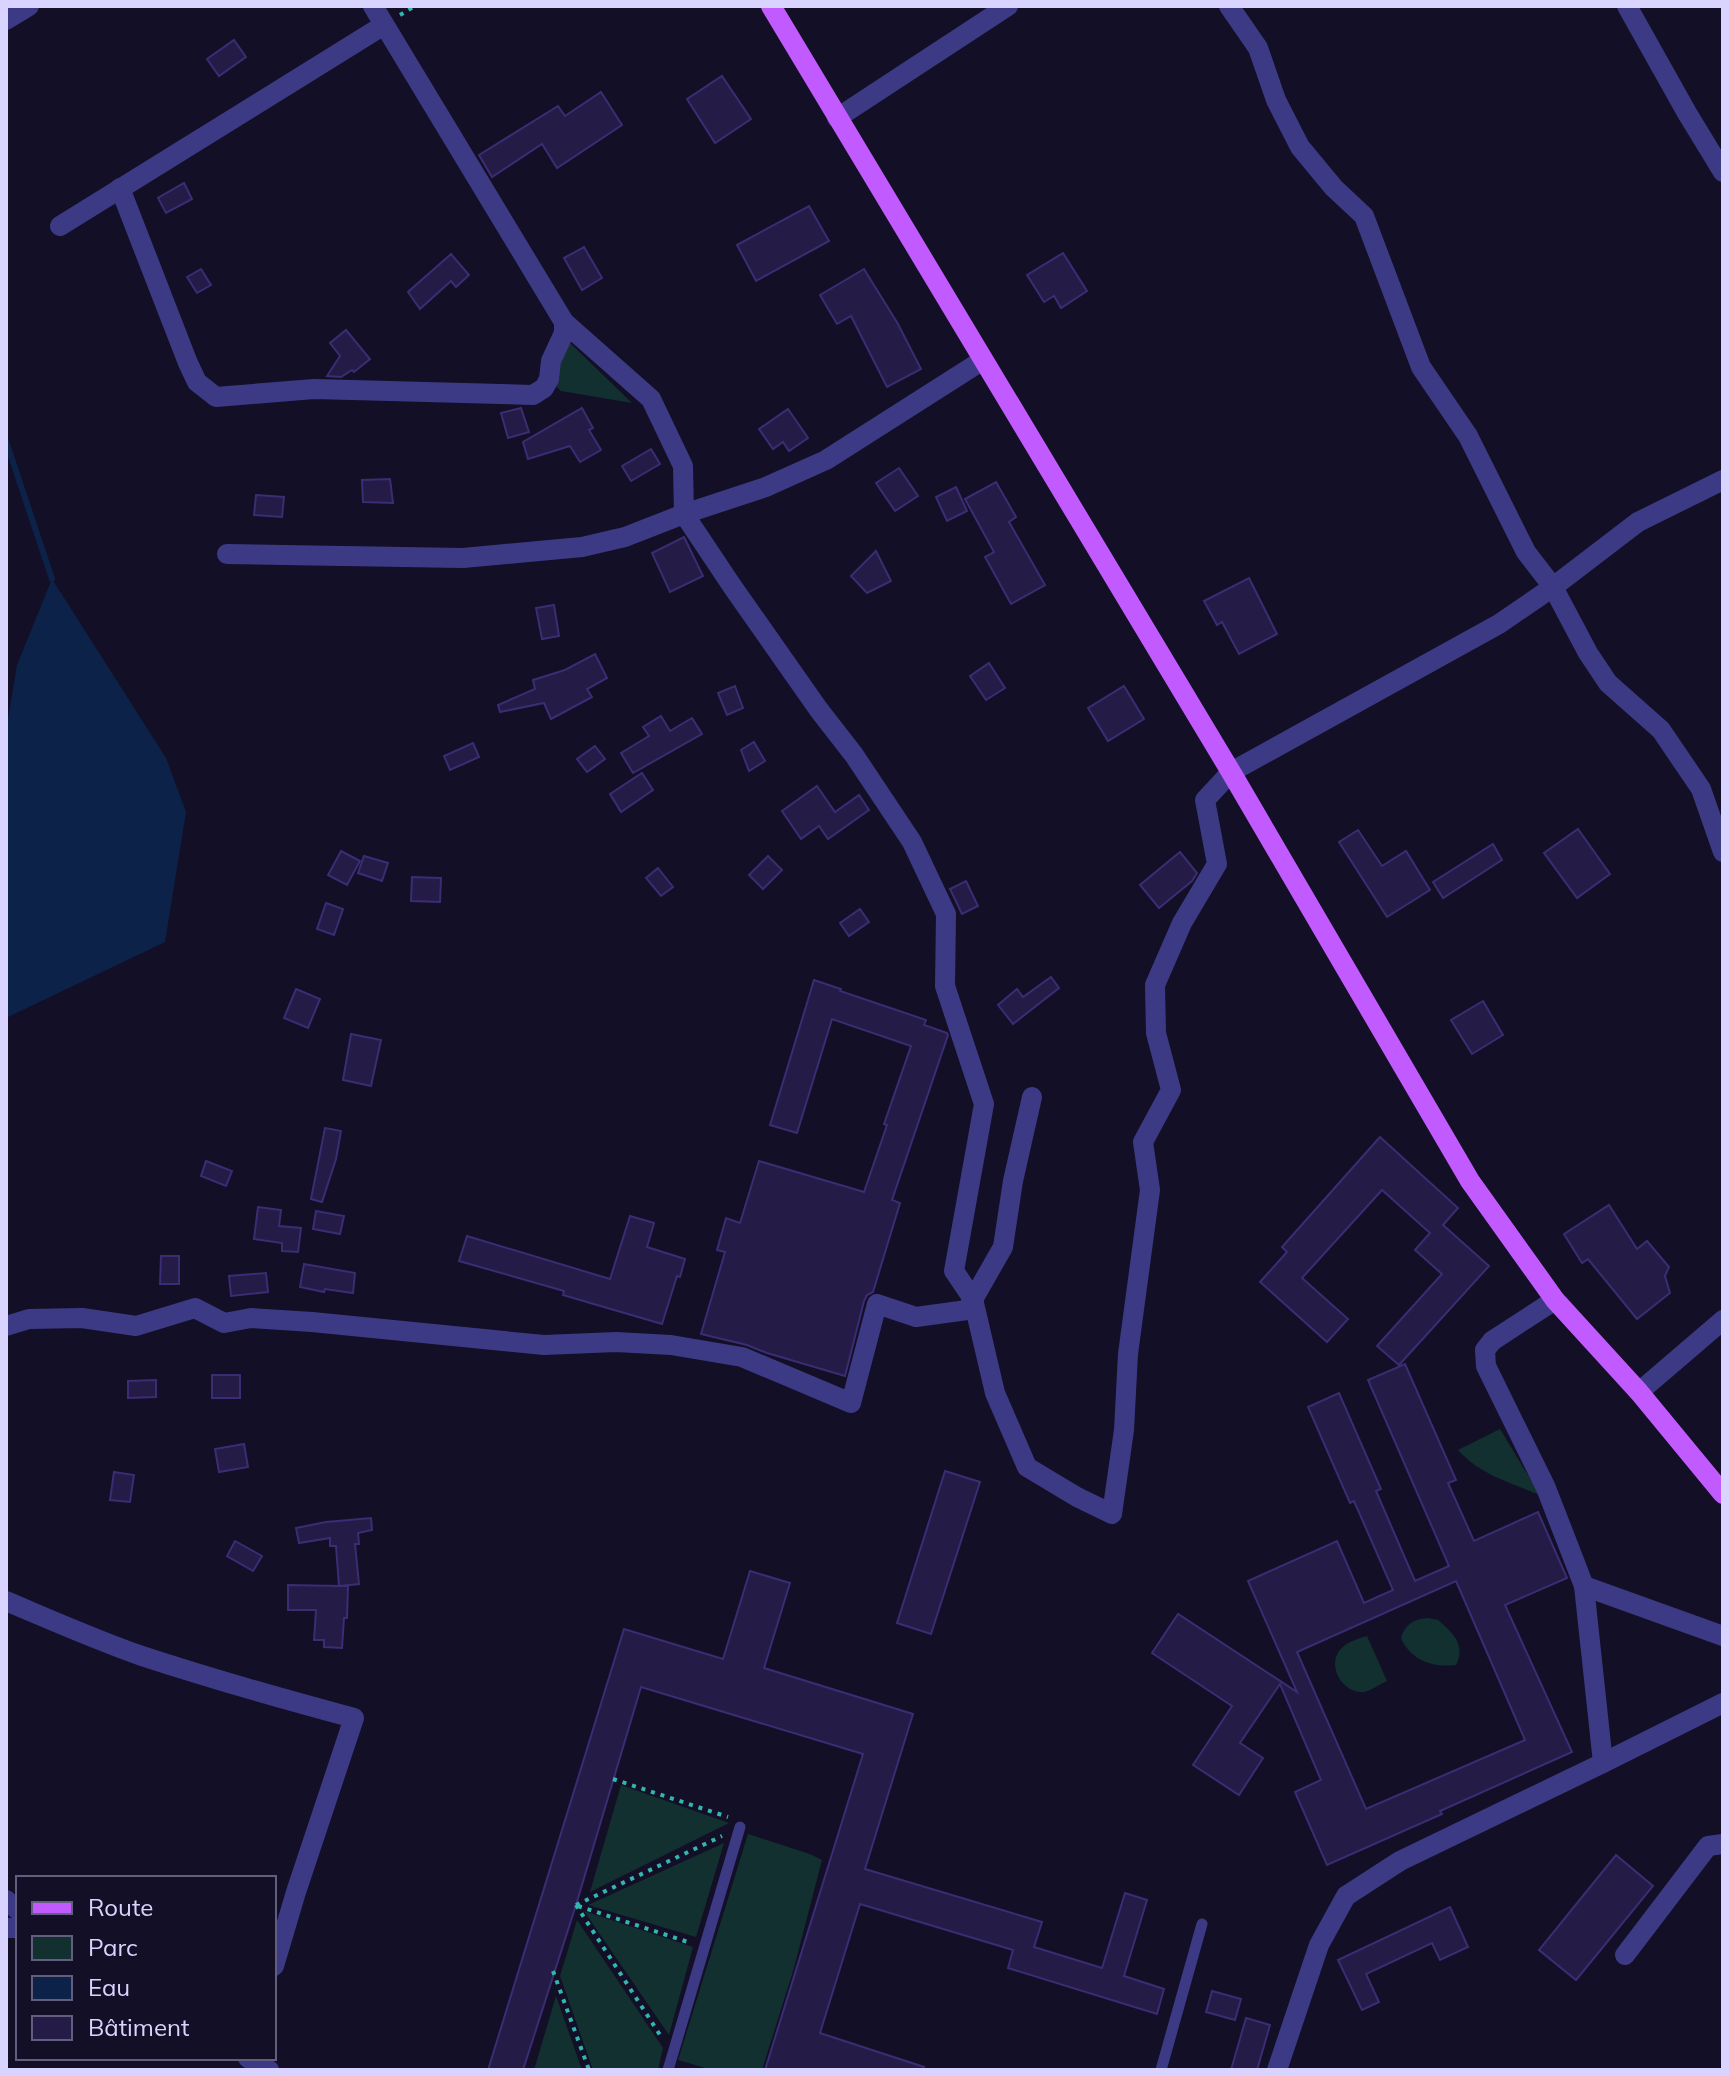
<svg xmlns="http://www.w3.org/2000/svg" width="1729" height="2076" font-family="Mulish,sans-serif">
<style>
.green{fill:#12302f}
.water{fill:#0c2248}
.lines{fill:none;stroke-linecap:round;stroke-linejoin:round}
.stream{stroke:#0c2248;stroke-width:6}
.building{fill:#241b47;stroke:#3b2d73;stroke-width:2;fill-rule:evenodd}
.path{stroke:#2fb8b0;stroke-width:4;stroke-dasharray:4 6;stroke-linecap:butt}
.service{stroke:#3d3a85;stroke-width:11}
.minor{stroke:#3d3a85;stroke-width:20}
.tertiary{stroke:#3d3a85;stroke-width:20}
.primary{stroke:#c25bff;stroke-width:20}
</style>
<rect width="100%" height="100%" fill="#130f26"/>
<g class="green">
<path d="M569,342l63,61 -71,-12 -8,-8z"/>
<path d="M1500,1429l40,66c-29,-12 -61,-21 -82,-45z"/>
<path d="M1428,1618l10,2c15,13 28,25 18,45 -23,3 -46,-5 -55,-27 4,-14 13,-19 27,-20z"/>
<path d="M1367,1636l20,45c-7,3 -16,10 -23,11 -20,2 -37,-24 -25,-41 7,-9 18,-12 28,-15z"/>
<path d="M621,1785l108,38 -139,69z"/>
<path d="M748,1834l62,20 12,6 -28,108 -32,102h-50l-34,-10z"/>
<path d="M724,1843l-28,94 -108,-32z"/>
<path d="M584,1911l109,36 -24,88z"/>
<path d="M577,1920l86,128 -5,22h-65l-33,-94z"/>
<path d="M556,1996l26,74h-48z"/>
</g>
<path class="water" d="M52,579l114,179 20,54 -21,130 -159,76v-287l11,-66z"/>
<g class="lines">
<path class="stream" d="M6,441l46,138"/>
</g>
<g class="building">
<path d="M234,40l12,17 -27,19 -12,-17z"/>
<path d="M722,76l29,43 -36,24 -28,-44z"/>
<path d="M601,92l21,33 -65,43 -15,-24 -50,33 -13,-22 79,-49 7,10z"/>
<path d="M184,183l8,16 -26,14 -8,-15z"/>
<path d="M809,206l20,35 -73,40 -19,-36z"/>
<path d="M584,247l18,31 -20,12 -18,-32z"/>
<path d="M1063,253l24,38 -26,17 -7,-12 -10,6 -17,-27z"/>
<path d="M451,254l18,21 -13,12 -5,-6 -31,28 -12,-17z"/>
<path d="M201,269l10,16 -14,8 -10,-16z"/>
<path d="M864,269l34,55 23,45 -34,18 -36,-71 -14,8 -17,-29z"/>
<path d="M346,330l24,29 -16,13 -2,-2 -11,7 -14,-1 13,-20 -10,-13z"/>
<path d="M521,408l8,24 -21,6 -7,-25z"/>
<path d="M582,408l11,20 -4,2 12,20 -21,12 -10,-16 -42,13 -5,-17z"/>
<path d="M788,409l20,29 -19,13 -6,-9 -10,7 -14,-20z"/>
<path d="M651,449l9,15 -29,17 -9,-15z"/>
<path d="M899,468l19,28 -23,15 -19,-28z"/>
<path d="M390,479l3,24 -30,-1 -1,-22z"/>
<path d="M996,482l20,35 -7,5 36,63 -34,19 -26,-47 9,-5 -29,-53z"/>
<path d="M956,487l11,24 -20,10 -11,-24z"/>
<path d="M256,495l28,2 -2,20 -28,-2z"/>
<path d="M684,537l19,39 -33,16 -18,-39z"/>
<path d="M876,551l15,30 -24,12 -16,-17z"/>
<path d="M1249,578l28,56 -38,20 -17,-32 -5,3 -13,-24z"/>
<path d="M554,605l5,31 -17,3 -6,-31z"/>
<path d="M595,654l12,24 -20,11 5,8 -41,22 -7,-16 -44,9 -2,-7 37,-16 -2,-9 32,-10z"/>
<path d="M989,663l16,25 -19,12 -16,-24z"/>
<path d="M735,686l8,22 -16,7 -9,-22z"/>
<path d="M1124,686l20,33 -36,22 -20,-33z"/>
<path d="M661,716l9,15 22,-13 10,16 -69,39 -12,-20 28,-17 -6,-9z"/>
<path d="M754,742l11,19 -16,10 -8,-21z"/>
<path d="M473,743l6,14 -29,13 -6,-14z"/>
<path d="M595,746l10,13 -18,13 -10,-13z"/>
<path d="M642,773l11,17 -32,22 -11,-18z"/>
<path d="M817,786l18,26 24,-17 10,15 -41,29 -9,-13 -18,13 -19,-28z"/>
<path d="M1578,829l32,45 -33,24 -33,-45z"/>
<path d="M1358,830l24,36 24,-15 24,39 -43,27 -48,-75z"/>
<path d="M1493,844l9,16 -59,38 -10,-16z"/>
<path d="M341,851l19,10 -13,24 -19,-10z"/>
<path d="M1180,852l17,21 -5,8 -33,27 -19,-23z"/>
<path d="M364,856l24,7 -6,18 -24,-8z"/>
<path d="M768,856l14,14 -19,19 -14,-14z"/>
<path d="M658,868l15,19 -12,9 -15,-18z"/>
<path d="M412,877l29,1 -1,24 -29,-1z"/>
<path d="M966,881l12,25 -16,8 -12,-25z"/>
<path d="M326,903l17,6 -9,26 -17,-6z"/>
<path d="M860,909l9,13 -20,14 -9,-13z"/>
<path d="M1051,977l8,11 -46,36 -15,-19 19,-16 6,8z"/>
<path d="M814,980l27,9 -1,2 86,29 -2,5 23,8 1,2 -56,165 8,3 -27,89 -6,3 -3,6 -19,75 -78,-23 -20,-8 -46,-11 24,-82 -8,-2 9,-32 14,5 19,-62 105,31 23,-67 -3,-1 27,-78 -79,-27 -35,114 -27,-8z"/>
<path d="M296,989l24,10 -12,29 -24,-10z"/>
<path d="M1483,1001l20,34 -31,19 -21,-34z"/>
<path d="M351,1034l30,6 -10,46 -28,-6z"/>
<path d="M325,1128l16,3 -5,28 -14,43 -11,-3z"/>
<path d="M1380,1137l78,71 -15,17 46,41 -90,99 -22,-19 65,-72 -27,-24 15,-17 -48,-43 -80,88 46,41 -21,23 -67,-60 27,-30 -5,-5z"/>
<path d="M206,1161l26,10 -6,15 -25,-10z"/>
<path d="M1609,1205l28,44 10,-8 22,26 -4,9 5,17 -33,26 -49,-60 -6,4 -18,-29z"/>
<path d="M258,1207l23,3 -2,16 22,2 -3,24 -16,-1v-8l-28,-4z"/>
<path d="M316,1211l28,5 -4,18 -27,-5z"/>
<path d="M630,1216l24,7 -7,24 38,12 -5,18 -3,-1 -15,48 -99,-29 1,-4 -105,-30 8,-25 143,43z"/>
<path d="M161,1256h18v28h-19z"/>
<path d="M304,1264l51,9 -2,20 -28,-4 -1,3 -24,-5z"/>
<path d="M266,1273l2,19 -37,4 -2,-20z"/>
<path d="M1405,1364l51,116 -8,3 26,58 64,-29 29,66 -62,27 67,147 -132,59 2,3 -115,51 -32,-73 26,-12 -41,-96 -40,59 23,15 -24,37 -46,-30 39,-59 -80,-53 26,-39 119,78 -49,-111 89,-40 27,62 29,-13 -39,-89 -4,2 -42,-96 31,-14 42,96 -5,2 39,90 34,-15 -81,-186zM1456,1581l69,159 -159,69 -69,-157z"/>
<rect x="212" y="1375" width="28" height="23"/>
<path d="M156,1380v17l-28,1v-17z"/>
<path d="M244,1444l4,23 -29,5 -4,-23z"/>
<path d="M945,1471l35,11 -49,152 -34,-11z"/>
<path d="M114,1472l20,3 -4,27 -20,-2z"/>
<path d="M371,1518l1,12 -14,3 1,11h-4l4,40 -19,2h8l-1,32h-3l-2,30 -18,-1v-7h-10l2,-30h-28v-25l51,1 -3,-40h-6v-8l-31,5 -3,-15 30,-6z"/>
<path d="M235,1541l27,15 -9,15 -26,-15z"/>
<path d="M750,1571l40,12 -26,85 149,46 -48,155 177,53 -8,25 68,21 23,-75 22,7 -23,76 40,13 -7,25 -149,-46 5,-18 -153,-46 -40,129 104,34 -1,3h-158l98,-316 -222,-67 -65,218 -53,165h-35l136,-441 99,30z"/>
<path d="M1616,1855l37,31 -77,94 -37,-30z"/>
<path d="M1450,1907l18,40 -28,13 -8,-17 -66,31 13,28 -17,8 -24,-50z"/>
<path d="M1212,1991l29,8 -6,21 -29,-8z"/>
<path d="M1246,2018l24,7 -13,45h-26z"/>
</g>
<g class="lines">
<g class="path">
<path d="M400,15l15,-9"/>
<path d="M613,1779l115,38"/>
<path d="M576,1905l146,-69"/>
<path d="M576,1905l86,133"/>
<path d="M578,1906l113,37"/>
<path d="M553,1971l36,99"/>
</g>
<g class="service">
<path d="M668,2070l72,-243"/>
<path d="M1161,2070l41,-146"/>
</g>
<g class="minor">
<path d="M373,6l191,316 87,77 32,67 1,48 48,72 87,124 35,45 58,87 34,72 -1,72 39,118 -30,167 19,28 22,94 32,74 50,30 35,17 12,-84 4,-76 22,-164 -7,-48 28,-52 -15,-57 -1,-48 27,-62 35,-59 -12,-64 26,-28 268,-148 54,-37 85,-65 85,-42"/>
<path d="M1229,6l29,42 18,52 24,47 34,41 30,28 57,151 47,69 58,116 27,35 35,66 20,30 53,47 40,59 22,63"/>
<path d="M1627,6l60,107 36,59"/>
<path d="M6,20l23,-14"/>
<path d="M837,118l171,-112"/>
<path d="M120,188l68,175 9,19 19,15 98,-8 219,6 11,-7 5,-9 2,-18 13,-28v-11"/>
<path d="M60,226l324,-201"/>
<path d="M227,554l236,4 119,-11 43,-10 59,-23 82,-27 60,-27 157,-100"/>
<path d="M1555,1300l-63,41 -7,9 1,16 60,122 38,98 19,177"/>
<path d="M6,1326l23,-7 53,-1 54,8 59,-18 29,15 27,-5 61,4 232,23 72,-3 55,3 71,12 109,46 26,-99 39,13 51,-7 36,-63 10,-66 19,-84"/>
<path d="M1639,1392l84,-72"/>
<path d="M1584,1586l139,50"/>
<path d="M6,1601c45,19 90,39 136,55 70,23 141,43 212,62l-58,174 -22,74"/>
<path d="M6,1928h12"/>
<path d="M1625,1955l83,-109 15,-2"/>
<path d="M1277,2070l42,-125 27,-49 54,-35 203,-98 120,-60"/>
</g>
<g class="tertiary">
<path d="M6,1900l12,10"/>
<path d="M248,2058l21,12"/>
</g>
<path class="primary" d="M771,6l460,766 239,409 85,119 84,92 84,102"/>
</g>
<rect width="1729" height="2076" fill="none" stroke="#d9d4ff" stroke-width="16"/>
<rect x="16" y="1876" width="260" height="184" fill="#130f26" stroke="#625e7d" stroke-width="2"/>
<rect x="32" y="1902" width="40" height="12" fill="#c25bff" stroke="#625e7d" stroke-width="2"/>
<text x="88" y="1916" font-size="24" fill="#d9d4ff">Route</text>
<rect x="32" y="1936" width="40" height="24" fill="#12302f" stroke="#625e7d" stroke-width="2"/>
<text x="88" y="1956" font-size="24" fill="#d9d4ff">Parc</text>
<rect x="32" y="1976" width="40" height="24" fill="#0c2248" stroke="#625e7d" stroke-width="2"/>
<text x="88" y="1996" font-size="24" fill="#d9d4ff">Eau</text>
<rect x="32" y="2016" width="40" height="24" fill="#241b47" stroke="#625e7d" stroke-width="2"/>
<text x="88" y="2036" font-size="24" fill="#d9d4ff">Bâtiment</text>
</svg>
